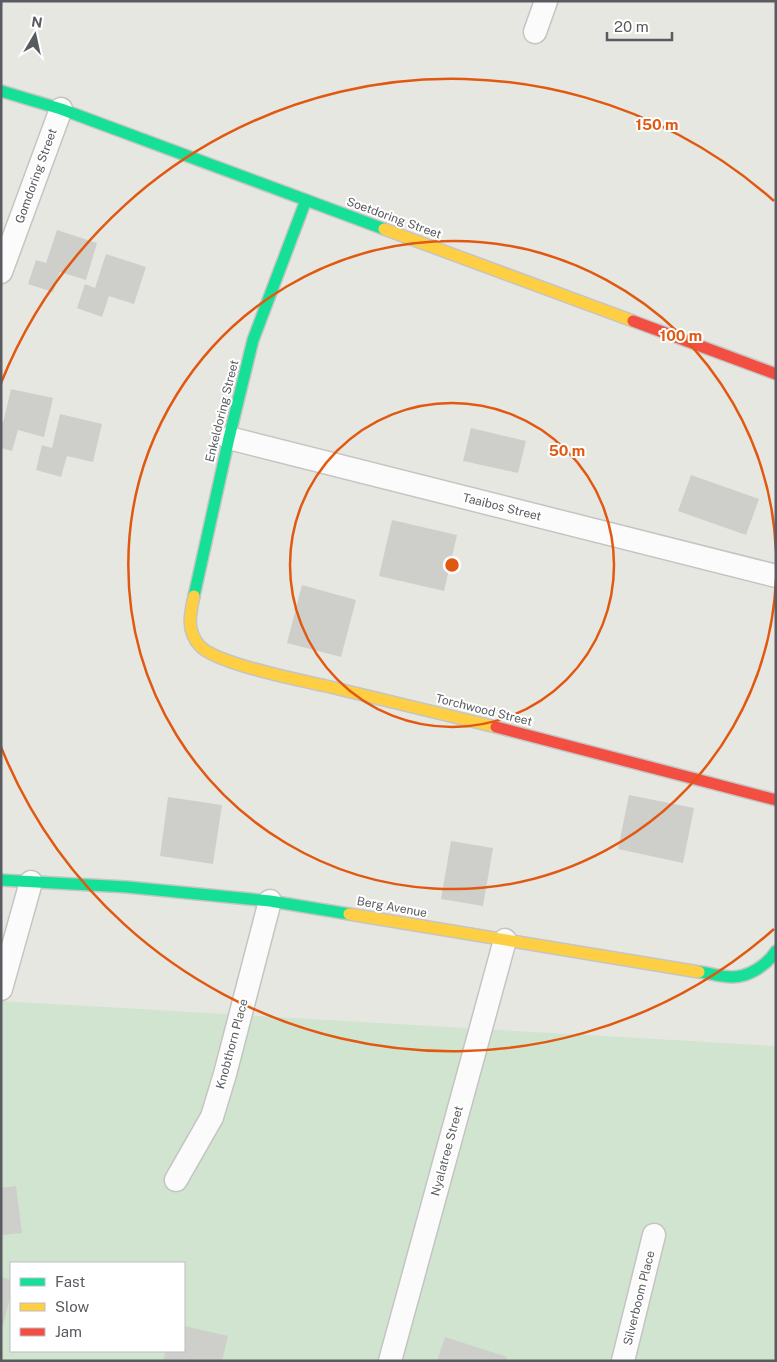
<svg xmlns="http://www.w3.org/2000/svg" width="777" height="1362" font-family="'Public Sans',sans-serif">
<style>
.green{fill:#d0e4cf;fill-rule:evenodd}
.building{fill:#cececb}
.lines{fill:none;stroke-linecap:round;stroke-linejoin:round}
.street-casing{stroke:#c4c4c3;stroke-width:25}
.fast-casing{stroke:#c4c5c4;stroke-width:14}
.slow-casing{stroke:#c4c5c4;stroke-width:14}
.jam-casing{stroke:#c4c5c4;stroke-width:14}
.street{stroke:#fbfbfb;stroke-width:22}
.fast{stroke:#16e098;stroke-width:11}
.slow{stroke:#ffcf43;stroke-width:11}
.jam{stroke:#f24e42;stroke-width:11}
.ring{fill:none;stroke:#e15910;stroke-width:2.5}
.labels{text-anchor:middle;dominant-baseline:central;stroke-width:4;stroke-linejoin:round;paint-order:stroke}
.street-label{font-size:12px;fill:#585b60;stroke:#fff}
.centre{fill:#e15910;stroke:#fff;stroke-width:2.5}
.ring-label{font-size:15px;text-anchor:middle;font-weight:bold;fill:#e15910;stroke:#fff;stroke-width:4;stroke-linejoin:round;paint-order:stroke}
</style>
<rect width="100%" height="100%" fill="#e7e7e2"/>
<path class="green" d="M1,1001l775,45v315h-775zM11,1263h173v88h-173z"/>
<g class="building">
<path d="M57,230l40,13 -11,37 -26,-8 -7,20 -25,-8 8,-24 10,3z"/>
<path d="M106,254l40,13 -12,37 -25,-8 -7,21 -25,-9 8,-24 10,4z"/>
<path d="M11,389l42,9 -9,39 -26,-7 -6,21 -11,-3v-26l2,1z"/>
<path d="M60,414l42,10 -9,38 -26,-6 -6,21 -25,-7 6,-25 10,3z"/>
<path d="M471,428l55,13 -8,32 -55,-12z"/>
<path d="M691,475l68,24 -13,36 -68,-24z"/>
<path d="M392,520l65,15 -13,56 -65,-15z"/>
<path d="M302,585l54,15 -15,57 -54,-14z"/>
<path d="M629,795l65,13 -11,55 -65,-14z"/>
<path d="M168,797l54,8 -9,59 -53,-8z"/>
<path d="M451,841l42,7 -10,58 -42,-7z"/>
<path d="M16,1186l6,47 -21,2v-47z"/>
<path d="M1,1277l10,3v14l-8,32h-2z"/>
<path d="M184,1326l44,10 -6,25h-59l3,-10h18z"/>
<path d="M445,1337l62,20 -1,4h-69z"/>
</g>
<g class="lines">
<g class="street-casing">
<g id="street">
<path d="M535,32l11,-31"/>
<path d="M1,272l60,-163"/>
<path d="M229,438l547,138"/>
<path d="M1,989l30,-107"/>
<path d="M176,1180l36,-63 13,-43 45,-173"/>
<path d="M390,1361l115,-421"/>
<path d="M623,1361l31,-126"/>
</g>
</g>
<g class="fast-casing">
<g id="fast">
<path d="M1,91l60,18 323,120"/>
<path d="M194,596l35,-158 24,-98 53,-140"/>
<path d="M1,880l126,7 143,14 79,13"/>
<path d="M699,972c11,1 22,5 33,5 17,0 35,-12 44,-26"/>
</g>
</g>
<g class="slow-casing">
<g id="slow">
<path d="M384,229l249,92"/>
<path d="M194,596c-4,18 -8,35 6,50 17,18 99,34 126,40 57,14 113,27 170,41"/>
<path d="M349,914l350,58"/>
</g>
</g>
<g class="jam-casing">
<g id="jam">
<path d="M633,321l143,53"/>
<path d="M496,727l280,73"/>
</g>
</g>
<use href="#street" class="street"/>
<use href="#fast" class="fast"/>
<use href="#slow" class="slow"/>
<use href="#jam" class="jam"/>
</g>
<g class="ring">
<circle cx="452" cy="565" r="162"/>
<path d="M776 579A324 324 0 1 1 776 551"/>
<path d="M774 929A486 486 0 0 1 1 747M1 383A486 486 0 0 1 774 201"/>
</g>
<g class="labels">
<g class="street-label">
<text transform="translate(36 176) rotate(-70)">Gomdoring Street</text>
<text transform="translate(394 218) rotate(20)">Soetdoring Street</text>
<text transform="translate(222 411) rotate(-76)">Enkeldoring Street</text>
<text transform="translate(502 507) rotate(14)">Taaibos Street</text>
<text transform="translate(484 710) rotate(14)">Torchwood Street</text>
<text transform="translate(392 907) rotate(10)">Berg Avenue</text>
<text transform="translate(232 1044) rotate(-75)">Knobthorn Place</text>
<text transform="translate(447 1151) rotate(-75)">Nyalatree Street</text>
<text transform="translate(639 1298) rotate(-76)">Silverboom Place</text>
</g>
</g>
<circle cx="452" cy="565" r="8" class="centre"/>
<g class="ring-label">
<text x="657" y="130">150 m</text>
<text x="681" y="341">100 m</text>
<text x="567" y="456">50 m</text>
</g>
<rect width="777" height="1362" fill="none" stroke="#585b60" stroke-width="5"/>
<rect x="10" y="1262" width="175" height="90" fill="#ffffff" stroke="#bcbdbf"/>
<rect x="20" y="1278" width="25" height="8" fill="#16e098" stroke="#bcbdbf"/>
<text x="55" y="1287" font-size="15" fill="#585b60">Fast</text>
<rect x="20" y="1303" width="25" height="8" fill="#ffcf43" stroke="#bcbdbf"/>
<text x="55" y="1312" font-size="15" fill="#585b60">Slow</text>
<rect x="20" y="1328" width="25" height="8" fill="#f24e42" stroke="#bcbdbf"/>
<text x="55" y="1337" font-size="15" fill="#585b60">Jam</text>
<g transform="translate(35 35) rotate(9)" stroke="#ffffff" stroke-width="4" paint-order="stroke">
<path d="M0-4L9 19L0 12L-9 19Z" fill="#585b60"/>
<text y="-8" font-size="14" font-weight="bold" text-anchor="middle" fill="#585b60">N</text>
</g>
<path d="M607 32v8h65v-8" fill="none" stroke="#585b60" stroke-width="2.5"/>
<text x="614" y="32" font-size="15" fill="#585b60" stroke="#ffffff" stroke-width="4" paint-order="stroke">20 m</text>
</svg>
